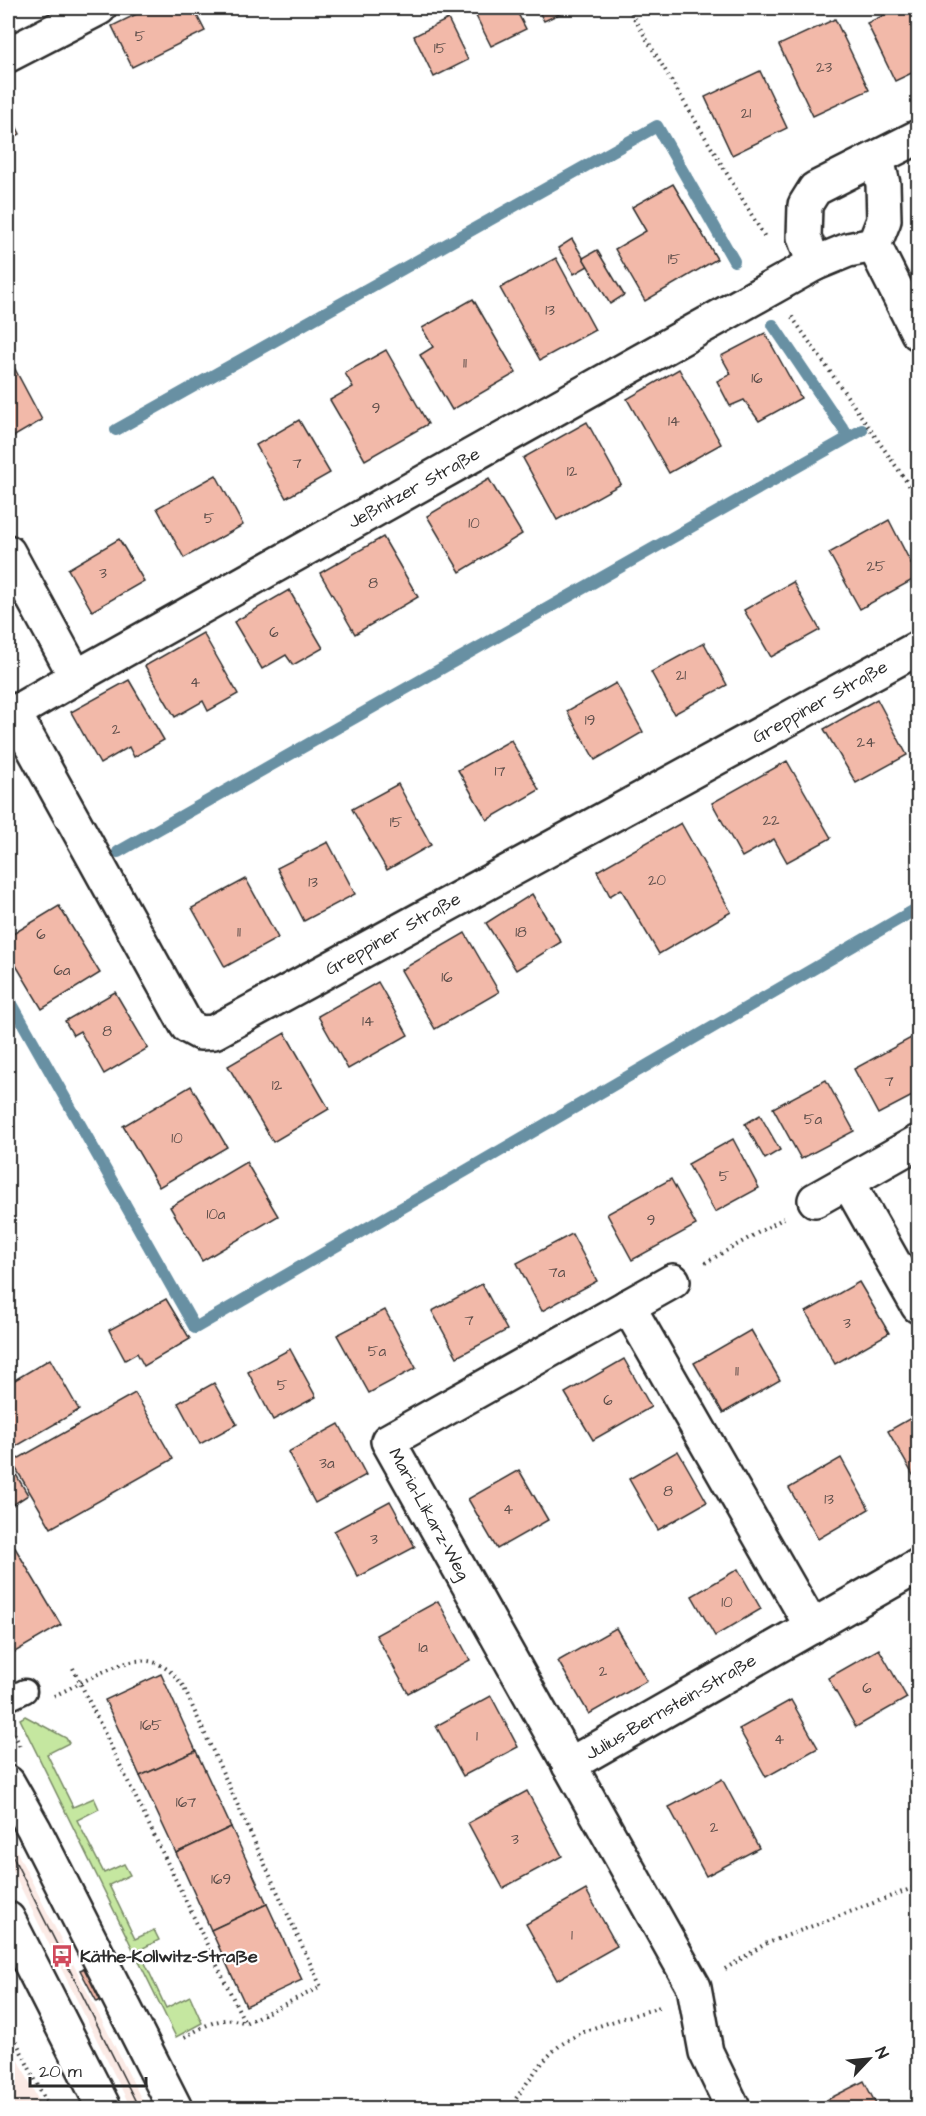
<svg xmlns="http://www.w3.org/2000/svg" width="926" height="2116" font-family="'Architects Daughter',sans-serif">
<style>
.built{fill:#fbeae5}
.green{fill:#c5e7a0;stroke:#788966;stroke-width:1.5}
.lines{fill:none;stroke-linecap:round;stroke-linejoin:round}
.stream{stroke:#6890a3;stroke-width:12}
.building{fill:#f2b9a9;stroke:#2b2b2b;stroke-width:1.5}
.service-casing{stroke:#2b2b2b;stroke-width:27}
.minor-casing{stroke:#2b2b2b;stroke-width:38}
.secondary-casing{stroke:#2b2b2b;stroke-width:38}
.path{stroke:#2b2b2b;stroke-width:4;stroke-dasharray:1.5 4.5;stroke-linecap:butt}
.service{stroke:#fff;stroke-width:22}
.minor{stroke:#fff;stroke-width:33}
.secondary{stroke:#fff;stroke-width:33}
.tram{stroke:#2b2b2b;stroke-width:1.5}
.labels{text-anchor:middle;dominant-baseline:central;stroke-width:4.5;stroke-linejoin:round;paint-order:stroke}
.number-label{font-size:15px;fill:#5d4e4a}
.street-label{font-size:18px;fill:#2b2b2b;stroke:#fff}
.poi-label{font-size:18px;font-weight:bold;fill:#2b2b2b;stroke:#fff;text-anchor:start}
</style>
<rect width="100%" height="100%" fill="#fff"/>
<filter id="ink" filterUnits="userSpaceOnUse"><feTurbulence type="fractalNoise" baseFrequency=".0167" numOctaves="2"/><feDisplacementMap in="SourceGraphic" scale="12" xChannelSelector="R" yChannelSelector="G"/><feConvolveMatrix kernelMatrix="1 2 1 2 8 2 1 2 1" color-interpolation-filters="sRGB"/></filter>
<g filter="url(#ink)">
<g class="built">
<path d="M8,1833l12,25 126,250h-15l-123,-246z"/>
<path d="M8,2038l34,70h-34z"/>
</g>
<path class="green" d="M25,1716l41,22 3,5 -22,11 26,53 21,-9 5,11 -22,11 27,53 20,-9 6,11 -21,10 26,54 19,-9 5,10 -20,10 27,58 24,-12 12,27 -26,14 -156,-318z"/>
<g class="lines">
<g class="stream">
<path d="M773,325l75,111"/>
<path d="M116,430l541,-304 77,135"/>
<path d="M118,852l744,-422"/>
<path d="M8,997l187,331 723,-420"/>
</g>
</g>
<g class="building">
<path d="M149,8h44l12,23 -73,36 -20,-41z"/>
<path d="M225,8h14l-11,5z"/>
<path d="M472,8h43l11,21 -35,17z"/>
<path d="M537,8h35l-28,13z"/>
<path d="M899,8h17l2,4v58l-23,11 -28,-58z"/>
<path d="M448,19l20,41 -34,17 -20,-41z"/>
<path d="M835,19l34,71 -56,26 -34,-71z"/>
<path d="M760,71l27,57 -55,27 -27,-58z"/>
<path d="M8,109l12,25 -12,7z"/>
<path d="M673,184l44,75 -72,42 -30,-52 31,-18 -14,-24z"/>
<path d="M572,239l16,27 -14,8 -16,-26z"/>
<path d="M597,250l27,45 -14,9 -27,-46z"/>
<path d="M556,258l39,72 -55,30 -40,-72z"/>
<path d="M473,299l43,74 -64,37 -32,-55 13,-8 -11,-19z"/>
<path d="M765,333l36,65 -42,23 -15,-21 -14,6 -13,-25 14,-7 -10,-18z"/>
<path d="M386,350l42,74 -63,36 -35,-60 23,-13 -8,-14z"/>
<path d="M8,356l34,64 -34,20z"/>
<path d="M679,369l42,75 -52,29 -42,-74z"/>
<path d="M299,420l31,53 -44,25 -30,-53z"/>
<path d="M587,422l34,62 -64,36 -34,-62z"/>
<path d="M216,475l27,50 -59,33 -27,-50z"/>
<path d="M489,479l33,55 -62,38 -33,-56z"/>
<path d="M889,520l29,57 -58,32 -31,-56z"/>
<path d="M383,537l35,60 -63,37 -35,-61z"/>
<path d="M119,539l25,42 -52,30 -24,-42z"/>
<path d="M793,582l27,48 -49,27 -27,-47z"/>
<path d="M289,590l34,58 -30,17 -7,-10 -24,14 -28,-47z"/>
<path d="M203,633l35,61 -30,17 -5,-10 -28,16 -30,-51z"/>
<path d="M704,643l23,42 -53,29 -23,-42z"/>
<path d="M129,680l35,60 -30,17 -5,-10 -29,17 -29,-52z"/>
<path d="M616,683l27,49 -48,28 -28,-49z"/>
<path d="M877,699l30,56 -51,28 -32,-54z"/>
<path d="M511,740l28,50 -52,30 -29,-50z"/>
<path d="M787,761l44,77 -44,24 -13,-23 -32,18 -30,-54z"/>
<path d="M398,784l33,61 -44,25 -35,-61z"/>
<path d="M681,823l50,89 -72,42 -38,-65 -11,7 -13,-25z"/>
<path d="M328,842l27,52 -51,27 -27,-53z"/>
<path d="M246,879l32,59 -53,29 -33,-59z"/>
<path d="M532,894l29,48 -45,28 -30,-47z"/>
<path d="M59,906l41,67 -58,36 -34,-57v-15z"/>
<path d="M465,933l34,59 -64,37 -34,-59z"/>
<path d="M378,982l30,53 -60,34 -30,-53z"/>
<path d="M115,992l33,56 -44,26 -24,-43 -7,4 -8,-14z"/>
<path d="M285,1033l44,76 -56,33 -45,-76z"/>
<path d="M911,1038l7,14v41l-40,21 -24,-45z"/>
<path d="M826,1080l28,51 -53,28 -28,-51z"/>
<path d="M191,1086l36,61 -68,40 -36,-61z"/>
<path d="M760,1115l20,35 -15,9 -20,-35z"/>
<path d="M733,1139l26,49 -44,24 -27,-48z"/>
<path d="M246,1162l32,54 -76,45 -32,-54z"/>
<path d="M671,1179l25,46 -64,35 -25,-46z"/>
<path d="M572,1234l25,47 -55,30 -25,-48z"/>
<path d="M859,1282l30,51 -54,31 -29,-52z"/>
<path d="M482,1284l25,46 -50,27 -25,-46z"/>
<path d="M166,1299l24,40 -46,27 -7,-13 -12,7 -16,-30z"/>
<path d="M385,1310l31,58 -47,25 -32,-58z"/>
<path d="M751,1330l29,50 -57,33 -29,-50z"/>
<path d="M290,1349l26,48 -43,23 -25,-48z"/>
<path d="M50,1359l29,51 -71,41v-67z"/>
<path d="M624,1359l27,48 -58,33 -28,-47z"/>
<path d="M214,1383l23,41 -37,20 -22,-41z"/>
<path d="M135,1393l38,66 -122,69 -39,-66z"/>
<path d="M918,1414v67l-1,1 -29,-51z"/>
<path d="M339,1424l27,51 -51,28 -27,-51z"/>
<path d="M678,1451l29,51 -49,28 -29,-51z"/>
<path d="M841,1458l28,51 -51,30 -29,-51z"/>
<path d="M8,1461l20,34 -20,13z"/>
<path d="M519,1470l29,50 -51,29 -29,-50z"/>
<path d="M390,1501l25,46 -57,30 -24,-46z"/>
<path d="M14,1546l47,79 -53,31v-106z"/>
<path d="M738,1569l23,40 -46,27 -23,-40z"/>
<path d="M438,1601l32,59 -62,33 -32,-58z"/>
<path d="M616,1628l31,53 -58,33 -31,-53z"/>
<path d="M879,1649l28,49 -51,29 -28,-49z"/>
<path d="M161,1674l35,77 -56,25 -35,-76z"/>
<path d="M491,1696l27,51 -55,29 -27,-50z"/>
<path d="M791,1700l27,48 -52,29 -27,-48z"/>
<path d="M196,1751l35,76 -55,26 -36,-77z"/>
<path d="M722,1779l37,69 -53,28 -37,-69z"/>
<path d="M527,1791l35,65 -59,32 -35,-65z"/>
<path d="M231,1827l36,77 -56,26 -35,-77z"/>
<path d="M586,1890l31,56 -60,34 -31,-56z"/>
<path d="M267,1904l35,76 -56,26 -35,-76z"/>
<path d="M90,1966l15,32 -8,4 -17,-32z"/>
<path d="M864,2081l14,27h-67z"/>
</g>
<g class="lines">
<g class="service-casing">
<path id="service" d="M8,1699l17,-8"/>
</g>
<g class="minor-casing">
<g id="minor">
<path d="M8,55l91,-47"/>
<path d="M877,159l6,25 1,36 -10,25 -26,5 -34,14 -10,-27 1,-32 10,-16 103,-52"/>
<path d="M874,245l44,88"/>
<path d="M8,552l68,125"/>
<path d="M14,713l62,-36 738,-413"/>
<path d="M8,717l6,-4 173,313 13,7 14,-1 704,-384"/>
<path d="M848,1182l70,124"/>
<path d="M815,1200l103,-58"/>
<path d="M673,1281l-285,160 306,546 12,65 27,56"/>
<path d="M628,1306l184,321"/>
<path d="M569,1765l349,-199"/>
</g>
</g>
<g class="secondary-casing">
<g id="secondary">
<path d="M8,1783l26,46 141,279"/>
<path d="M8,1919l96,189"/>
</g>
</g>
<g class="path">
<path d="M628,8l138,231"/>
<path d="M792,317l126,181"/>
<path d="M705,1263l79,-45"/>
<path d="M73,1668l172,355"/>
<path d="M54,1696c14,-7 28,-14 42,-21 36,-17 61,-25 87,11l138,301 -76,36c-24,-10 -43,5 -64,16"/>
<path d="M12,1728l9,21"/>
<path d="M725,1969l40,-25 153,-58"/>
<path d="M8,2025l41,83"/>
<path d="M509,2108c16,-21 31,-48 53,-64 30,-20 67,-26 100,-38"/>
</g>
<use href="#service" class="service"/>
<use href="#minor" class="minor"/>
<use href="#secondary" class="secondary"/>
<path class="tram" d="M8,1847l131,261"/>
</g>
</g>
<defs>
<g id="bus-bare" transform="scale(1.8)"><path d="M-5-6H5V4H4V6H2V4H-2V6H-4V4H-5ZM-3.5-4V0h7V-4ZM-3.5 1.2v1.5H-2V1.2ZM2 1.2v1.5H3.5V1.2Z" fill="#d1495b" stroke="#fff" stroke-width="2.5" paint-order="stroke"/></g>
</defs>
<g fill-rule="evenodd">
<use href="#bus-bare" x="62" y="1956"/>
</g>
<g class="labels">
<g class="number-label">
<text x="140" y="36">5</text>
<text x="440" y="48">15</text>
<text x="824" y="67">23</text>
<text x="746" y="113">21</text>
<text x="674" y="259">15</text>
<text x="550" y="310">13</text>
<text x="465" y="363">11</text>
<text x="757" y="378">16</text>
<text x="376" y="408">9</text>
<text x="674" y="421">14</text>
<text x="297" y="463">7</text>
<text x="572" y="471">12</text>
<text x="209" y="518">5</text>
<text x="474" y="523">10</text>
<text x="876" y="566">25</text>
<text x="103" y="573">3</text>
<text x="373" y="583">8</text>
<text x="274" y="632">6</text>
<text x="681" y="675">21</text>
<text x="195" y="682">4</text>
<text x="590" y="720">19</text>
<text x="116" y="729">2</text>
<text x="866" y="742">24</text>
<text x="500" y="771">17</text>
<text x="771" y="820">22</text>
<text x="396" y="822">15</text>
<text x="657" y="880">20</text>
<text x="313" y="882">13</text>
<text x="239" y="932">11</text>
<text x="521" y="932">18</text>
<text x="41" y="934">6</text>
<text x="62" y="970">6a</text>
<text x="447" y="977">16</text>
<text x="368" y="1021">14</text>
<text x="107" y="1031">8</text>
<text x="889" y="1081">7</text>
<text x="277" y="1085">12</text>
<text x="813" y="1119">5a</text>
<text x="177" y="1138">10</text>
<text x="724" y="1176">5</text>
<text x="216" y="1214">10a</text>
<text x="651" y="1220">9</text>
<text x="557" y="1272">7a</text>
<text x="469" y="1320">7</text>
<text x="847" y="1323">3</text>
<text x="377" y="1351">5a</text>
<text x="737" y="1371">11</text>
<text x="282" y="1385">5</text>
<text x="608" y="1400">6</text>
<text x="327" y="1463">3a</text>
<text x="668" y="1491">8</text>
<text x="829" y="1499">13</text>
<text x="508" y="1509">4</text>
<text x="374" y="1539">3</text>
<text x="727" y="1602">10</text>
<text x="423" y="1647">1a</text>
<text x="603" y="1671">2</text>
<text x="867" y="1688">6</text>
<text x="151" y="1725">165</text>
<text x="477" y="1736">1</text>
<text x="779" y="1739">4</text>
<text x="186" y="1802">167</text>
<text x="714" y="1827">2</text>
<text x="515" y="1839">3</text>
<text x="221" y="1879">169</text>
<text x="572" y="1935">1</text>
</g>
<g class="street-label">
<text transform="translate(414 488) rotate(-29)">Jeßnitzer Straße</text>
<text transform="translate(820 702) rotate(-29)">Greppiner Straße</text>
<text transform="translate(393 934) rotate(-29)">Greppiner Straße</text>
<text transform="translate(429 1514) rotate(61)">Maria-Likarz-Weg</text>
<text transform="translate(671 1707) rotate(-30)">Julius-Bernstein-Straße</text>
</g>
<g class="poi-label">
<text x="80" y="1956">Käthe-Kollwitz-Straße</text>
</g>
</g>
<rect width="926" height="2116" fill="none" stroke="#fff" stroke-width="30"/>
<rect x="15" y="15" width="896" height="2086" fill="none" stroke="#2b2b2b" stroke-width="2" filter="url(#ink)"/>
<g transform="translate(869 2059) rotate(64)" stroke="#ffffff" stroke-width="4.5" paint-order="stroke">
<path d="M0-4.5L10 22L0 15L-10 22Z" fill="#2b2b2b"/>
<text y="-9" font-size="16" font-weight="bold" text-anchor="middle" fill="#2b2b2b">N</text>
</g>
<path d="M30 2077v9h116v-9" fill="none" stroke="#2b2b2b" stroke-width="3"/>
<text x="39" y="2077" font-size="18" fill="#2b2b2b" stroke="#ffffff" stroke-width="4.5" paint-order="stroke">20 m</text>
</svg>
